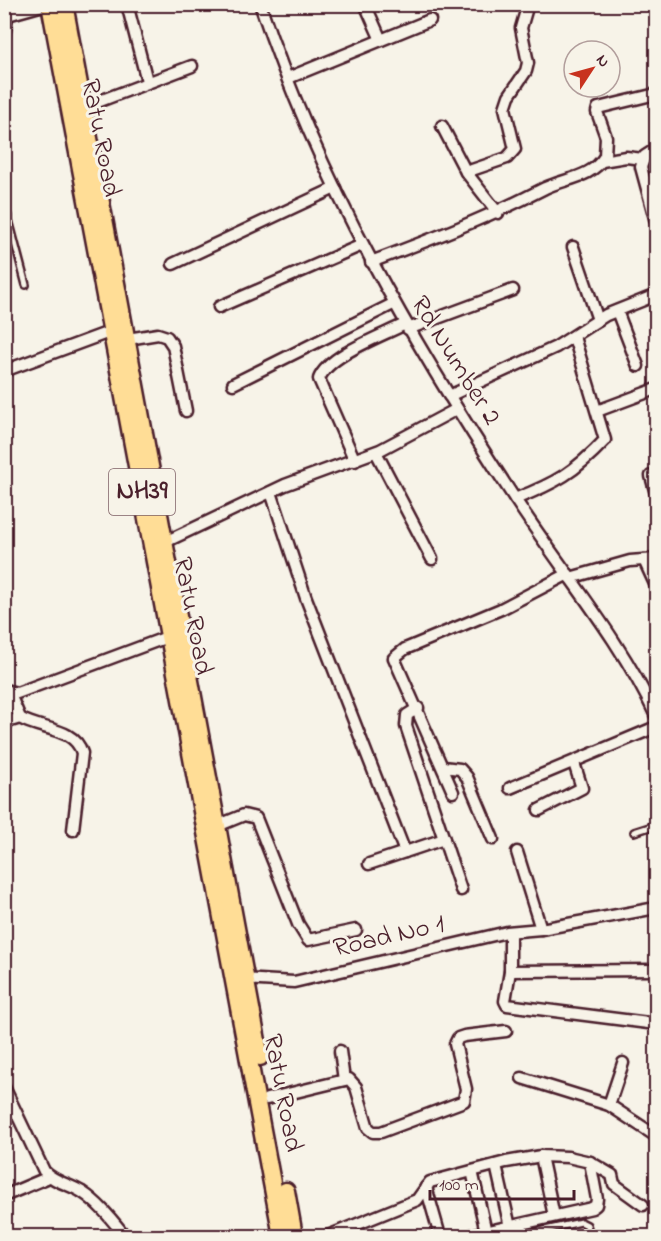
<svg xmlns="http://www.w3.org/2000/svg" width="661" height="1241" font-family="'Indie Flower',sans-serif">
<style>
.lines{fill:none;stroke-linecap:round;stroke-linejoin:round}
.service-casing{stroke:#4a1f2b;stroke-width:10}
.minor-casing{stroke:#4a1f2b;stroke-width:15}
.primary-casing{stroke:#4a1f2b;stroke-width:21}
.service{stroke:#f7f3e8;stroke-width:5}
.minor{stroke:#f7f3e8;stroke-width:10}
.primary{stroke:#ffdd96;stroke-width:16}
.labels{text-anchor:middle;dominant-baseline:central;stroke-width:6;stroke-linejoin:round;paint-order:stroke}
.shield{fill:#f7f3e8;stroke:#7e5f64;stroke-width:1.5}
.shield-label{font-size:26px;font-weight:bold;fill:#4a1f2b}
.street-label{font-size:27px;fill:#4a1f2b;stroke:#f7f3e8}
</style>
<rect width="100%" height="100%" fill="#f7f3e8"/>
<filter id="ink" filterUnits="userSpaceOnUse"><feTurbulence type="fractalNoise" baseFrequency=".0167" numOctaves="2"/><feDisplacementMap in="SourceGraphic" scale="12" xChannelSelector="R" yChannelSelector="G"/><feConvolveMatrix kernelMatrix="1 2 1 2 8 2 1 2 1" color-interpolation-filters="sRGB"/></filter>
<g filter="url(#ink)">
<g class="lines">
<g class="service-casing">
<g id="service">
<path d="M4,51l6,-36"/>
<path d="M4,201l22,84"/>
<path d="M634,832l22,-7"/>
<path d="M518,1236l63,-14 6,3 3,11"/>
</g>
</g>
<g class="minor-casing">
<g id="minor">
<path d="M127,4l20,77"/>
<path d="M260,4c60,180 152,338 255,495 47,72 105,139 141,217"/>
<path d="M365,4l16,36"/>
<path d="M4,16l43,-12"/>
<path d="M288,78l142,-58"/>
<path d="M84,107l108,-41"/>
<path d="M442,126l24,46 32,41"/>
<path d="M656,149l-11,7 -4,11 15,55"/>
<path d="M602,161l24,-4 17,2"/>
<path d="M466,172l41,-14 8,-9 -10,-41 4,-12 17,-25 2,-8 -7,-35 7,-24"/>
<path d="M573,247l25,73"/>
<path d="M371,262c61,-23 116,-44 174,-74 21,-10 47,-10 60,-32l1,-19 -9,-25 1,-4 58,-14"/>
<path d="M173,264l162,-76"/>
<path d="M219,307l143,-62"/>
<path d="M617,311l21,55"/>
<path d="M408,329l105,-39"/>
<path d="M128,339l30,-5 9,3 6,9 13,65"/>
<path d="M4,371l108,-40"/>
<path d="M233,384l160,-80"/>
<path d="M449,396l107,-49 50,-32 50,-20"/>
<path d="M597,411l59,-22"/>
<path d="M376,452l56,107"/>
<path d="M355,461l-36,-82c9,-24 63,-43 86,-55"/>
<path d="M651,476l5,18"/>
<path d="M271,492l35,106 99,254"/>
<path d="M515,499c41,-16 60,-27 90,-59l-31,-103"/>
<path d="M163,543l122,-58 95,-35 77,-41"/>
<path d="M644,560l12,26"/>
<path d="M570,578l60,-17 26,-2"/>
<path d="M5,690l12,3 153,-57"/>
<path d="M9,692l11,26c19,12 55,9 62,35l-9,77"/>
<path d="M418,708l-11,7 -1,11 55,164"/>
<path d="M4,723l16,-5"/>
<path d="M443,767l17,2 7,8 26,62"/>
<path d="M510,788l146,-61"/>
<path d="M453,792l-59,-134 11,-9 96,-40 67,-35"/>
<path d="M539,810l43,-22 -8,-25"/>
<path d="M217,826l27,-11 12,3 42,106 10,16 48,-10"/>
<path d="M517,852l24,77 115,-21"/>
<path d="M369,864l75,-25"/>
<path d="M510,934v37l-5,30 2,4 149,19"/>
<path d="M510,971l146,-1"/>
<path d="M241,979l53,3 213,-50 34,-3"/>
<path d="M340,1051l4,29"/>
<path d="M522,1078l87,27 47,31"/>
<path d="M4,1087l40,84c10,11 25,13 38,21 17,11 30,28 43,44"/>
<path d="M267,1099l82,-20 7,8 12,41 5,4h8l83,-31 2,-12 -11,-45 3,-6 6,-2 42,-5"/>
<path d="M609,1105l14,-42"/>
<path d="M541,1156l13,60"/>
<path d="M496,1165l14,62"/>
<path d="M472,1171l14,61"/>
<path d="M426,1187l14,49"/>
<path d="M4,1196l45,-19"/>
<path d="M328,1236l89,-36 13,-18 76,-20 35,-6 27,1 22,5 22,13 2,9 29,21"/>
<path d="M467,1236l125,-28 4,-3 1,-6 -7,-37"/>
</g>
</g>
<g class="primary-casing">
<g id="primary">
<path d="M50,4l232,1232"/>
<path d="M64,4l196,1053"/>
<path d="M286,1191l8,45"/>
</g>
</g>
<use href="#service" class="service"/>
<use href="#minor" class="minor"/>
<use href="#primary" class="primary"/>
</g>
</g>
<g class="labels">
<rect class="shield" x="109" y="469" width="66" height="46" rx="4.5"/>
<g class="shield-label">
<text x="142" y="492">NH39</text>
</g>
<g class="street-label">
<text transform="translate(100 138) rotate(79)">Ratu Road</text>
<text transform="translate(455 361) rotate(58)">Rd Number 2</text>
<text transform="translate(192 616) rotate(79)">Ratu Road</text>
<text transform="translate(389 937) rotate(-13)">Road No 1</text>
<text transform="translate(282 1093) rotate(79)">Ratu Road</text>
</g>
</g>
<rect width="661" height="1241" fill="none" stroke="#f7f3e8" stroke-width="24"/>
<rect x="12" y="12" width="637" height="1217" fill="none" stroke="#4a1f2b" stroke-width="2" filter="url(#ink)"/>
<g transform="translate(592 69) rotate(54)"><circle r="28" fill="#f7f3e8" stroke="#b29e9c" stroke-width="1.5"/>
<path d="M0-4.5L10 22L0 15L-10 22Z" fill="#c8321e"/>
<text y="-9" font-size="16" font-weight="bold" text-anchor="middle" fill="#4a1f2b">N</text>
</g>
<path d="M430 1190v9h144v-9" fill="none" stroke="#4a1f2b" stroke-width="3"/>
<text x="439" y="1190" font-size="18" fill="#4a1f2b" stroke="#f7f3e8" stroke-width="4.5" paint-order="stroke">100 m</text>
</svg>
